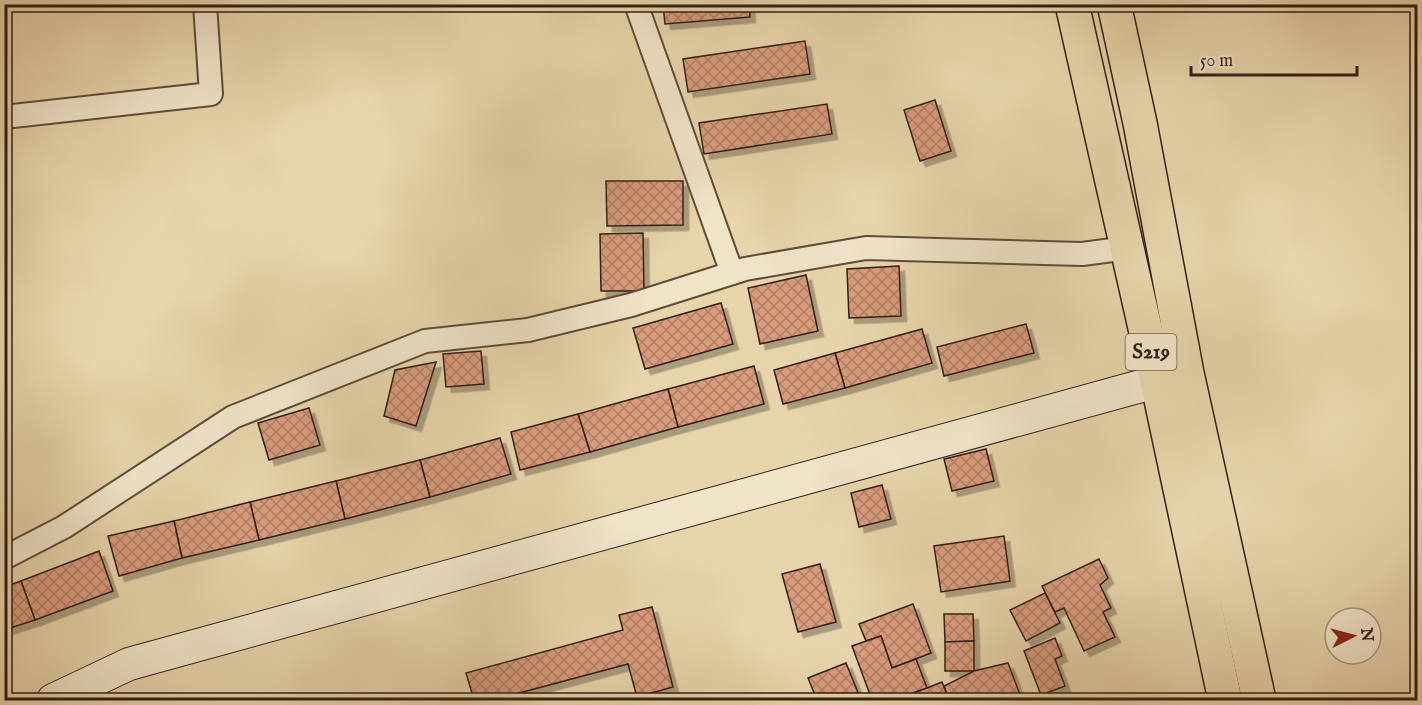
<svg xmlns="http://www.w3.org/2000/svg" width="1422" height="705" font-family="'IM FELL English',serif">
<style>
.building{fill:url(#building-cross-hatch);stroke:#301f15;stroke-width:1.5;filter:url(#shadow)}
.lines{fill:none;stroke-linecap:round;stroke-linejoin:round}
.street-casing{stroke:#5e4c3a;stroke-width:26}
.secondary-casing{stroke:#301f15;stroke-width:34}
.primary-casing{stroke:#301f15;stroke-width:36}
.street{stroke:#efe3c8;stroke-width:22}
.secondary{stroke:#efe3c8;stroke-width:32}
.primary{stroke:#e7d4aa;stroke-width:33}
.labels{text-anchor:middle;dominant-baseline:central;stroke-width:4.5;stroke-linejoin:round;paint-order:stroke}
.shield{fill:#efe3c8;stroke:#695a4b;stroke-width:1.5}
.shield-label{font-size:21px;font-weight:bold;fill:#301f15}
</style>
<defs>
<pattern id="building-cross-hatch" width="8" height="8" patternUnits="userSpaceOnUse" patternTransform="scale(1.5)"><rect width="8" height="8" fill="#d89b7b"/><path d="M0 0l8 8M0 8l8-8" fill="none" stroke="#b07e64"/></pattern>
<filter id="shadow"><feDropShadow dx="5.5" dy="5.5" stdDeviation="0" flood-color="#0004"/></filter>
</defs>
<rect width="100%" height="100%" fill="#e7d4aa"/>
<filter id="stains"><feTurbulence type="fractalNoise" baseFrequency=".00333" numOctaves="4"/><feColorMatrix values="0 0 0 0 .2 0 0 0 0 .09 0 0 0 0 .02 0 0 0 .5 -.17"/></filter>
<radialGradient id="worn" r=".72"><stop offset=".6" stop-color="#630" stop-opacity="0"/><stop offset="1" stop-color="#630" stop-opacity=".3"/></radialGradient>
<g class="building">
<path d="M663,4h86l1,13 -85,7z"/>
<path d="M805,41l5,33 -122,18 -5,-33z"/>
<path d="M935,100l16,51 -31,10 -16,-51z"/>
<path d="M827,104l5,30 -128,20 -5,-31z"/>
<path d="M606,181h77v44l-76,1z"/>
<path d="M643,233l1,58h-43l-1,-57z"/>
<path d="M899,266l2,50 -52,2 -2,-49z"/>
<path d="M806,275l12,56 -58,13 -12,-56z"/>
<path d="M721,303l12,41 -88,25 -12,-41z"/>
<path d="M1026,324l8,29 -90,23 -7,-29z"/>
<path d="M922,329l10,34 -87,25 -10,-35z"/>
<path d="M481,351l3,33 -38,3 -3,-33z"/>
<path d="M835,353l10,35 -62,16 -9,-34z"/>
<path d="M436,362l-20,64 -32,-10 11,-46z"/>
<path d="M754,366l10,38 -86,23 -10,-38z"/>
<path d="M668,389l10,38 -88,25 -12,-38z"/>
<path d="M309,408l11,37 -51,15 -11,-37z"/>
<path d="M578,414l12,38 -70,18 -9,-38z"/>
<path d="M500,438l11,36 -81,23 -10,-37z"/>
<path d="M986,449l8,32 -42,10 -8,-32z"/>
<path d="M420,460l10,37 -85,22 -9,-38z"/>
<path d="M336,481l9,38 -86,21 -9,-38z"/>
<path d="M882,485l9,34 -32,8 -8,-34z"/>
<path d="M250,502l9,38 -77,18 -8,-37z"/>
<path d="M174,521l8,37 -63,18 -11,-40z"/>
<path d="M1004,536l6,45 -69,11 -7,-46z"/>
<path d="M99,551l14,40 -78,29 -14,-39z"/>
<path d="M1099,559l9,19 -8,7 11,23 -8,4 12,25 -31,14 -20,-43 -9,4 -13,-26z"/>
<path d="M820,564l16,58 -38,10 -16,-58z"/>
<path d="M21,581l14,39 -31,10v-43z"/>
<path d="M1045,593l15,30 -34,18 -16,-31z"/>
<path d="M913,604l18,49 -39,15 -11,-32 -15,5 -7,-17z"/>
<path d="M652,607l21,80 -36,10 -9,-33 -135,36h-19l-8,-27 157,-43 -4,-15z"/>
<path d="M944,614h29l1,27 -29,1z"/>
<path d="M881,636l11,32 24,-9 11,29 -33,12h-22l-20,-54z"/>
<path d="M1055,638l7,18 -7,3 10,27 -24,9 -17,-44z"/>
<path d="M974,641v30h-29v-29z"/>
<path d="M846,663l15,37h-44l-9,-22z"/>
<path d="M1008,663l14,37h-73l-5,-14 30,-15z"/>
<path d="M942,682l7,18h-55l33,-12z"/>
</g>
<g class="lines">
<g class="street-casing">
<g id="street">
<path d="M636,4l96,269"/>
<path d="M4,117l207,-23 -6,-90"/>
<path d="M4,558l60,-31 169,-110 192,-76 103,-11 103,-25 114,-36 121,-21 216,6 46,-6"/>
</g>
</g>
<g class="secondary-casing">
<path id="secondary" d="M53,700l76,-36 1052,-289"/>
</g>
<g class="primary-casing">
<g id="primary">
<path d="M1072,4l85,377 68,319"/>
<path d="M1114,4l26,119 47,250 72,327"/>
</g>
</g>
<use href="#street" class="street"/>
<use href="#secondary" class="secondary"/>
<use href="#primary" class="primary"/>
</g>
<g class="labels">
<rect class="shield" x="1125.5" y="334" width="51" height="36" rx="4.5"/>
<g class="shield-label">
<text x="1151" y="352">S219</text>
</g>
</g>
<rect width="1422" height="705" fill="none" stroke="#e7d4aa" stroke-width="24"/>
<rect x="6" y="6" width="1410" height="693" fill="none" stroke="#301f15" stroke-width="3"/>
<rect x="12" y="12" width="1398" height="681" fill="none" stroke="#301f15" stroke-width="1.5"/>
<g transform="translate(1353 636) rotate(84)"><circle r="28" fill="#efe3c8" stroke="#a39580" stroke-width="1.5"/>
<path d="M0-4.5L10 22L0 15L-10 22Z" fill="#8f2418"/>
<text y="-9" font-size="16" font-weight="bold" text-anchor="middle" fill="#301f15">N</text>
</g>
<path d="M1191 66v9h166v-9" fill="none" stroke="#301f15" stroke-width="3"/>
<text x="1200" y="66" font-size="18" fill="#301f15" stroke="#efe3c8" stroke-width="4.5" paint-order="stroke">50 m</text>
<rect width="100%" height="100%" filter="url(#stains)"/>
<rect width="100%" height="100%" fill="url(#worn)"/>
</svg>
